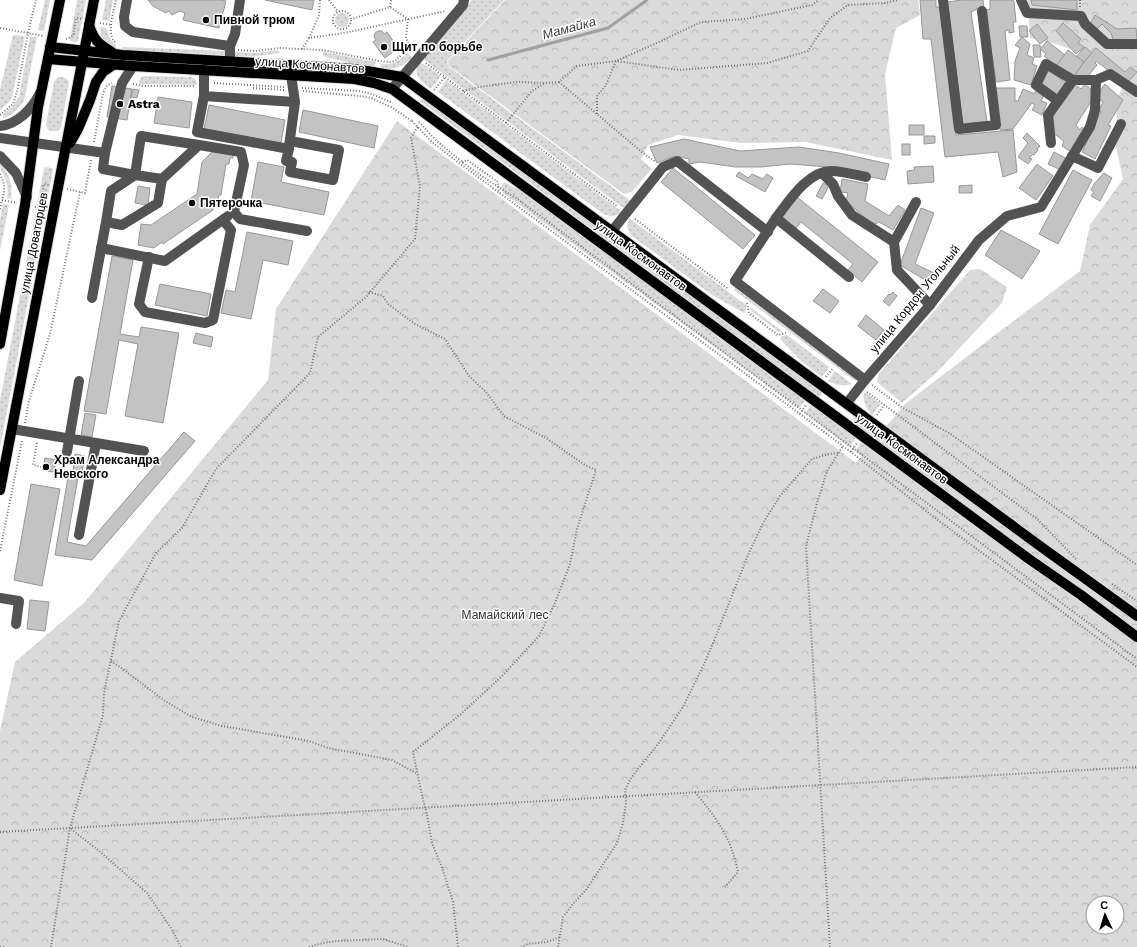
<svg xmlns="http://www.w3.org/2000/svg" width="1137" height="947" font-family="'Work Sans',sans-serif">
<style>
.grass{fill:url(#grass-dots)}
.forest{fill:url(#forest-crowns);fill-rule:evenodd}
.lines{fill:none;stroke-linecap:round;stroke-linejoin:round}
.stream{stroke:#a1a1a1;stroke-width:3}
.building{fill:#c3c3c3;stroke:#979797}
.major-casing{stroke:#dbdbdb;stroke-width:12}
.path{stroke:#757575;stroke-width:2;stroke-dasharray:1 2;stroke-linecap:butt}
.minor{stroke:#535353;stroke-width:10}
.major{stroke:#000;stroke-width:10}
.poi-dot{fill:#000;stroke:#fff;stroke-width:1.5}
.labels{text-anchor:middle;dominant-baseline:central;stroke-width:3;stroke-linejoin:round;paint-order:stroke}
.poi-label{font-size:12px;font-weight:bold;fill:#000;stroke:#fff;text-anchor:start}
.street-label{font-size:12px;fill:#000;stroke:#fff}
.park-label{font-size:12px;fill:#313131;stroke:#fff}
.water-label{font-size:13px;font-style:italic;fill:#424242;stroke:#fff}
</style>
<defs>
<pattern id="grass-dots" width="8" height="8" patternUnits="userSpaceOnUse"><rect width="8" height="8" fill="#dadada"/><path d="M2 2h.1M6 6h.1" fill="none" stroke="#b9b9b9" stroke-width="1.8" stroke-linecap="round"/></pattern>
<pattern id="forest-crowns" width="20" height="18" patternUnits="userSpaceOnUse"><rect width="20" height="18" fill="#dadada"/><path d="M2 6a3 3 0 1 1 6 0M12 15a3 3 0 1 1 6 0" fill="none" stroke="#b9b9b9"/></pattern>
</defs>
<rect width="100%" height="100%" fill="#fff"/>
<g class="grass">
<path d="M45,0h5l-6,31 -6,-1z"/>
<path d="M77,0h9l-8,41 -2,1 -6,-1v-2z"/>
<path d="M106,0h7l-4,21 -7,-1z"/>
<path d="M472,0h32l-57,61 2,6 182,134 -6,8 -203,-151z"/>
<circle cx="342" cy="20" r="7"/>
<path d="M100,27l7,1c1,8 3,12 9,17v5c-10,-7 -16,-10 -16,-23z"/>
<path d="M13,35l12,1 -13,61 -3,5 -9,8v-20z"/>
<path d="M30,37h7l-13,64 -8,10 -9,6 -4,1v-4l8,-6 8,-11z"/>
<path d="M122,47l104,4v4l-104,-4z"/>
<path d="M278,50l2,3 -24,3h-23v-4l23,1z"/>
<path d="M323,52l53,10 -2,5 -28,-5 -23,-6z"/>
<path d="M407,53l5,4c-11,11 -16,13 -32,11l1,-4c14,1 16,-2 26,-11z"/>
<path d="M419,61l22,15 -10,13c-10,-8 -19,-14 -12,-28z"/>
<path d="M143,76l48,1 4,2 2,4v2l-58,-1v-4z"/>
<path d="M58,77c5,0 8,0 11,5l-8,46c-4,4 -7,4 -13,2l-2,-6 8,-42z"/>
<path d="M446,80l176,132c-7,5 -13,5 -20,1l-164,-121z"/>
<path d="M423,96l399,296 -1,4 -3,1 -398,-296z"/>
<path d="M0,163c9,10 13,22 11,36l-4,-1c1,-7 1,-13 -2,-20 -2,-6 -5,-7 -5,-15z"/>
<path d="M46,167l6,1 1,2 -53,278v-47l44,-233z"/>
<path d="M504,182l24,13 277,206 -6,7 -296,-215 -2,-6z"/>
<path d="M3,204l6,1 -9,46v-31z"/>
<path d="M629,218l117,87v5l-2,3 -32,-18 -80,-59 -5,-9z"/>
<path d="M735,288l120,89 1,2 -1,2 -121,-91z"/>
<path d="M750,307l33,25h-4l-28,-21z"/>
<path d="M787,335l42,32 -7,10 -21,-16 -21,-22 2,-3z"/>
<path d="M835,371l17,13c-8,3 -16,1 -24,-3z"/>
<path d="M864,392l17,12 -9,11c-6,-7 -10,-14 -8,-23z"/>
<path d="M811,405l45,33 -7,9 -44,-34z"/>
<path d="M855,417l144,106 -3,4 -138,-101 -4,-8z"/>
<path d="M862,442l27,21 13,25 -47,-37z"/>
</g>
<g class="forest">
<path d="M505,0h413l2,15 -24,13 -11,46 7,86 -87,-18 -64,1 -63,-8 -30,10 -7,14 11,10 -20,23 -8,2 -175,-128 -1,-5z"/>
<path d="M1027,0h110v947h-1137v-216l15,-69 69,-59 184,-223 8,-71 121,-188 459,342 49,-59 86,-66 89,-67 10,-46 33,-46 -7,-32 1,-47 6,-15 -26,-31 -24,-4 -20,-7 -23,-5 -1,-17 1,-13zM1093,903h24v24h-24z"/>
<path d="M980,269l27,18 -5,16 -66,70 -34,30 -25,-21 1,-7 92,-105z"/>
</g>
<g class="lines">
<path class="stream" d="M488,60l120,-32 39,-28"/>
</g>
<g class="building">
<path d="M148,0h72l6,1 -7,27 -36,-8 2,-7 -5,-2 -8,4 -3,-4 -3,2 -13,-7z"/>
<path d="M265,0h49l-2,10z"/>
<path d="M920,0h16v7h4l16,128 57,-5 4,42 -14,5 -5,-25 -53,5 -14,-118h-8z"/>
<path d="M962,0h21l1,9h-7l-6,3 16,110 -24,4 -16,-124z"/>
<path d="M990,0h22l2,1 2,21h-3l1,10 -5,1v-3l-4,1 5,49 -14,2 -11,-72 5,-1z"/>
<path d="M1031,0h46v10l-45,-5z"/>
<path d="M1095,15l22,14 19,-1 1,12 -23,2 -3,-9 -9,-9 -5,5 -7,-4z"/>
<path d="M1063,23l18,16 -3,4 6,4 -8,7 -20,-23z"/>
<path d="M1037,24l11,14 -8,6 -11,-13z"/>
<path d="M1019,26h8l1,11h-8z"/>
<path d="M378,31h4l2,3 3,-2 11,16 -13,10 -12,-16 3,-2 -2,-3 1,-4z"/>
<path d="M1022,37l8,7 -3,11 7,3 -2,6 5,2 -6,19 -17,-5 1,-19 5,-13 -5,-3z"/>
<path d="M1047,41l18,14 -9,11 -12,-10 2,-2 -6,-5z"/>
<path d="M1033,45h7l1,12h-7z"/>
<path d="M1085,47l7,6 -8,9 -8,-5z"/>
<path d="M1096,48l29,24 5,-5 7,5 -11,12 -30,-23 -1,2 2,2 -13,16 -10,-5 10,-14z"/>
<path d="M1068,50l16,12 -10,14 -18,-10z"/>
<path d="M1049,70l17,13 -8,13 -17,-13z"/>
<path d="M1085,84l8,7 -1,9 -16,25 4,5 2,-3 2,2 -13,23 -9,-6 2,-5 -11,-8v-22l22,-26 6,4z"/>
<path d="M1105,84l18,16 -15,25 3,1 -16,33 -13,-7 19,-41 -2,-1 4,-8 -7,-5z"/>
<path d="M112,86l20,3 -5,31 -20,-3z"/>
<path d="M996,88h19v13h3l5,-12 12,5v-3l9,4 -3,6 6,2 -5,12 -10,-5 3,-5 -3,-2 -19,26 -13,1z"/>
<path d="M133,89l6,1 -2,8 -6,-1z"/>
<path d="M158,97l34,5 -3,26 -35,-5z"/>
<path d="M209,105l76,15 -4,23 -77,-14z"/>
<path d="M303,110l75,16 -4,22 -75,-16z"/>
<rect x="909" y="125" width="15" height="10"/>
<path d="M1027,133l13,13 -3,3 1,1 -4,5 -1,-1 -4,4 3,1 -4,5 -10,-7 10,-14 -5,-5z"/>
<path d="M924,136h11v7l-11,1z"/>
<path d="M684,139l56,12 59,-4 40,6 50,11 -4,16 -57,-13 -38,-3 -29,3h-25l-36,-5 -11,2v-5l-14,-3 -18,7 -7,-16z"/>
<rect x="902" y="144" width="8" height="11"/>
<path d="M213,151l20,3v4h-3l-1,6h-3l-5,31h-2l-2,10 -3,-1 -1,6 -50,34 -1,-2 -8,6 -16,-3 3,-21 10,1 46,-31 5,-32z"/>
<path d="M1054,152l13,7 -6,11 -13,-6z"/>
<path d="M258,162l26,5 -3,15 48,10 -5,23 -73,-14z"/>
<path d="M1037,164l16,12 -17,24 -17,-12z"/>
<path d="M933,166l1,16 -26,2 -1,-13 8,-1 -1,-3z"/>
<path d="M673,168l82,67 -12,14 -82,-67z"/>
<path d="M1073,170l19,10 -34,64 -19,-10z"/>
<path d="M739,172l9,6 4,-4 11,5 4,-5 6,4 -8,14 -29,-16z"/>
<path d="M1104,173l8,5 -12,23 -9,-5 3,-4 -3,-2 3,-6z"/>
<path d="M842,179l26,5 -3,17 24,15 9,-11 7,5 -12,20 -14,-8 -6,3 -27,-24 2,-8 -8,-1z"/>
<path d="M823,183l6,3 -7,13 -6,-3z"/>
<path d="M972,185v8h-13v-7z"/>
<path d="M138,186l12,2 -2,17 -13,-2z"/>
<path d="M797,197l81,65 -16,20 -14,-12 5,-6 -52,-42 -5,6 -15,-11z"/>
<path d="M921,208l13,5 -19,51 23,11 -6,9 -32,-19z"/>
<path d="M1001,230l39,21 -18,28 -37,-24z"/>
<path d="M247,232l46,9 -5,24 -25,-5 -12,59 -30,-6 5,-23 9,2z"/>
<path d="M112,256l21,4 -13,74 19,3 2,-10 38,6 -16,90 -38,-7 13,-72 -19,-4 -13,74 -22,-3z"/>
<path d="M160,284l51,10 -4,22 -52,-11z"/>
<path d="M823,289l16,12 -9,12 -17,-12z"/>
<path d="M893,292l4,4 -8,10 -6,-5 6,-7 1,1z"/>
<path d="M866,315l18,15 -8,10 -18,-14z"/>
<path d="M196,333l17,4 -2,10 -18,-4z"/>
<path d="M85,413l11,2 -4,22 -11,-2z"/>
<path d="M184,432l11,9 -103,119 -37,-5 14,-84h4l2,-17 10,2 -3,16 -4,5 -11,65 19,4z"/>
<path d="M45,458l11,2 -3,12 -10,-2z"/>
<path d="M31,484l29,5 -18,97 -28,-6z"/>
<path d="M30,600l19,2 -4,29 -18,-2z"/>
</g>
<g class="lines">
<g class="major-casing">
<g id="major">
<path d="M89,25c5,15 9,19 23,27"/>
<path d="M50,47l73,8 232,14 47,8 638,469 97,70"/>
<path d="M48,59l85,7 222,13 19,4 18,6 637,470 52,36 56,42"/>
<path d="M70,143l8,-14 12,-29 6,-18 7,-10 10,-7"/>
<path d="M0,344l25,-139 13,-98 22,-107"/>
<path d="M0,490l94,-490"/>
</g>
</g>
<g class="path">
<path d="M329,0l9,12"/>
<path d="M1080,0v7"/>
<path d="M390,7l1,-7"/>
<circle cx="342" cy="20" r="9"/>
<path d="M100,23l11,2"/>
<path d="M0,28l44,8"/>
<path d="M309,38l10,-23 1,-15"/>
<path d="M66,39l7,-3 3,-18 6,1"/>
<path d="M115,42c-9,-9 -1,-31 1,-42"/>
<path d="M302,49l7,-11 35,-5 102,-22"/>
<path d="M238,50l18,1 23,-3 43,2 57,11 11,1 5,-1 15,-14 -4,-9 2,-19 -18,-12 -38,12"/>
<path d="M426,63l192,144"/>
<path d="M559,82l84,71 13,9"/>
<path d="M214,83l70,4"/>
<path d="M133,84l10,2h51"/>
<path d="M253,88l31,2"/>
<path d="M302,88l57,3 13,3 21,9"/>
<path d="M434,90l11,-13"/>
<path d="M303,91l56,5 12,2 20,9 21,14"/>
<path d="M463,91l16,-4 37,-5 29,1 14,-1 18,-16 39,-5 43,-19 42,-20 44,-3 67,-14 7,-5"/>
<path d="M597,114v-18l9,-11 10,-24 63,9 88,-7 41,-12 22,-33 18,-13 36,-2 15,-3"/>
<path d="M0,115l13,-11 4,-12 11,-59 8,-33"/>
<path d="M412,121l20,21 27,21 341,251 51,38 88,69 198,146"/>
<path d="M419,122c6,6 11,13 17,18 24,22 52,41 80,58l621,461"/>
<path d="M506,123l26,-32 13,-8"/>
<path d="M94,142l9,-49 4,-7 5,-3"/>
<path d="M462,162l5,-2 31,22 1,11"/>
<path d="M0,174c5,9 5,16 2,26l15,3"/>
<path d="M67,189l18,4 6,-33"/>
<path d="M35,207l5,1 4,-24 5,1"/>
<path d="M0,209l2,-9"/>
<path d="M635,219l92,69"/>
<path d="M369,292l14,4 5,8 27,20 30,15 24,37 17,16 18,24 42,22 39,27 11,5 -19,59 -7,35 -15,39 -16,33 -37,40 -41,38 -48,38 8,39 6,24 5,28 11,27 10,32 5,45"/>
<path d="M747,303l2,10 29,22 8,-2"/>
<path d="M826,377l7,-9"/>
<path d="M872,385l31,23 46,25 188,132"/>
<path d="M867,392l170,127 39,40"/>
<path d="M800,414l6,-9"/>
<path d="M877,415l7,-10"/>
<path d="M25,423l4,-22 21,-67 30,-142"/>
<path d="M37,443l-4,22 8,2"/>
<path d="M851,452l6,-9"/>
<path d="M0,551l22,-110"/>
<path d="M1112,584l25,17"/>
<path d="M111,661l9,6 45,34 27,16 30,9 87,15 19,7 64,12 26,14"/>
<path d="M695,792c22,27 36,45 43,80l-13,15"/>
<path d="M71,829l27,21 49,43 24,35 10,19"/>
<path d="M0,832l1137,-65"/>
<path d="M0,947h5"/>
<path d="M51,947l19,-119 33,-113 1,-22 15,-72 37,-68 26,-25 34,-59 94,-96 8,-36 48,-40 49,-58 5,-53 -9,-48 7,-12"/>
<path d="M309,947l14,-4 14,-2 46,-2 25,8"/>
<path d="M521,947l7,-3 19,-2 13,-5"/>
<path d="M558,947l5,-30 10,-13 13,-14 31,-47 6,-20 3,-20 -1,-13 6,-12 27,-34 25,-37 23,-47 12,-29 30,-76 15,-32 17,-27 32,-37 17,-5 11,-1"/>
<path d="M830,947l-24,-401 11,-43 10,-32 16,-25"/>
</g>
<g class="minor">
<path d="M127,0l-3,17 1,9 8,6 97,14"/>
<path d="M943,0l16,129 37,-4 -14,-114"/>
<path d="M1021,0l6,13 54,3 4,8 22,20h30"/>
<path d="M230,61v-15l5,-12 5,-34"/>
<path d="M204,70v26l91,6"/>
<path d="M1096,80l14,-6 27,18"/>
<path d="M392,89l71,-84 1,-5"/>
<path d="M204,96l-7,36 92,17 -3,12 6,1 -2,10 43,8 6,-30 -49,-9"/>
<path d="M1058,101l-22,-16 10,-21 27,16"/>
<path d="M0,126c18,-2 32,-17 40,-33"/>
<path d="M0,138l105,15 17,-70 11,-17"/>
<path d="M289,146l6,-44 -4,-27"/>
<path d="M105,153l-2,16 32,6 6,-39 58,9"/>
<path d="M0,156l16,17 11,24"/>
<path d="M1072,156l26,12 23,-44"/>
<path d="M822,173l11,11 5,12 14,19 42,27"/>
<path d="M162,179l37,-34 42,7 3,13 -10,47 6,7 67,12"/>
<path d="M916,202l-22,40 3,28 33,35"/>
<path d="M776,218c13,-17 32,-47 55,-47 9,0 26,4 35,6"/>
<path d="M612,231l51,-64 14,-6 91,71"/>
<path d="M101,248l64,13 63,-45"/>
<path d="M149,257l-10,47 6,8 60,11 8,-3 18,-90 -8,-10"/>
<path d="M849,277l-73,-59 -41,63 130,99"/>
<path d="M92,298l14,-76 16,3 36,-22 4,-24 -27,-4 -24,16 -5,31"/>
<path d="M847,403l18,-23 65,-75 49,-65 28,-24 34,-9 49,-80 5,-17 1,-30h-23l-25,35 3,28"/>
<path d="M12,429l132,22"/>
<path d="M67,452l12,-71"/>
<path d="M79,535l17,-92"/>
<path d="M0,598l19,3 -3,23"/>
</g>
<use href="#major" class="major"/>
</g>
<g class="poi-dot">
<circle cx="206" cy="20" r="4"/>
<circle cx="384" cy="47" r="4"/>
<circle cx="120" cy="104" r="4"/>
<circle cx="192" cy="203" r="4"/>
<circle cx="46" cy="467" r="4"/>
</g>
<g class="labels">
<g class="poi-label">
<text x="214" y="20">Пивной трюм</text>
<text x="392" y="47">Щит по борьбе</text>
<text x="128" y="104">Astra</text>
<text x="200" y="203">Пятерочка</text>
<text x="54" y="460">Храм Александра<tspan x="54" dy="14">Невского</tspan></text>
</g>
<g class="street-label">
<text transform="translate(310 65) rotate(4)">улица Космонавтов</text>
<text transform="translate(34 243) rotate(-79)">улица Доваторцев</text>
<text transform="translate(641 256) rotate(36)">улица Космонавтов</text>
<text transform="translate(915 299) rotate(-51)">улица Кордон Угольный</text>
<text transform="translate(902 449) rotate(36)">улица Космонавтов</text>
</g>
<g class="park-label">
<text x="505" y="615">Мамайский лес</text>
</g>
<g class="water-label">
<text transform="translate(569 28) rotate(-15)">Мамайка</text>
</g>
</g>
<g transform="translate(1105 915) rotate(356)"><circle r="19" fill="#ffffff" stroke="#999999"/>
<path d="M0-3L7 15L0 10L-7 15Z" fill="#000000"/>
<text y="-6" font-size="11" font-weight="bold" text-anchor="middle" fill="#000000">С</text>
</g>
</svg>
